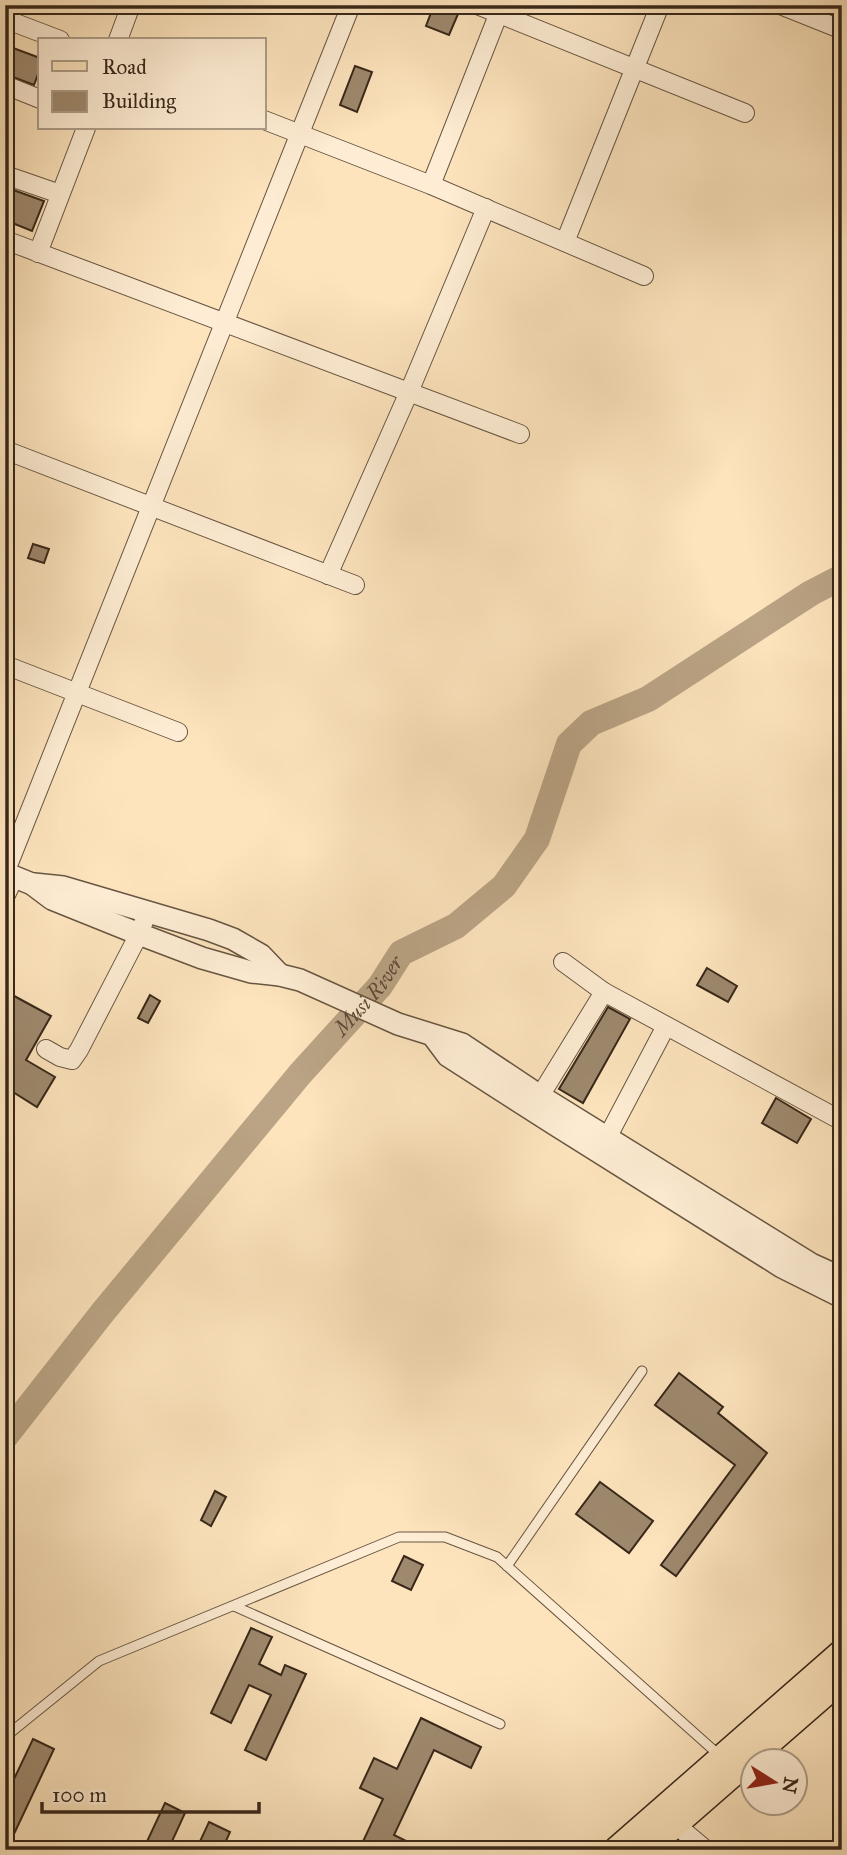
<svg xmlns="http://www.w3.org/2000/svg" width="847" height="1855" font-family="'IM FELL Great Primer',serif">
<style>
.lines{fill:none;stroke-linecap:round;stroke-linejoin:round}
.river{stroke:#baa485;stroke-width:26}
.building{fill:#9e896e;stroke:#372719;stroke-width:2}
.service-casing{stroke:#685642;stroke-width:11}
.minor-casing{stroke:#685642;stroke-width:20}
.tertiary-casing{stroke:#685642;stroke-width:24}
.primary-casing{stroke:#372719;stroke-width:29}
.service{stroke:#feedd4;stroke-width:9}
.minor{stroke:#feedd4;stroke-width:18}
.tertiary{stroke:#feedd4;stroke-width:21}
.primary{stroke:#fde4bd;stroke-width:26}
.labels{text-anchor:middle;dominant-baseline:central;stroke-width:7;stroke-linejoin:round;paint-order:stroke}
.water-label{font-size:21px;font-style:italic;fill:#5e4c39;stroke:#feedd4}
</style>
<rect width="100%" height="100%" fill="#fde4bd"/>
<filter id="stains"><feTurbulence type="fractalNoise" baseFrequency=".00286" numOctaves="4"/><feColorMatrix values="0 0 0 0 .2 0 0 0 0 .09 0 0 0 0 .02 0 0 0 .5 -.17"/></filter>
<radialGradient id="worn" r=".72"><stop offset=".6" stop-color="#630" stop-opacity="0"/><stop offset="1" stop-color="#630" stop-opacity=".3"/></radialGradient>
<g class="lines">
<path class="river" id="s1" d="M5,1437l98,-125 197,-238 80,-88 21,-33 55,-27 48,-40 33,-47 32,-95 22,-21 57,-24 163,-106 31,-16"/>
</g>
<g class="building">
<path d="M434,5l24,9 -9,21 -23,-9z"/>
<path d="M5,45l35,13v11l-6,16 -29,-11z"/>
<path d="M355,66l17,6 -15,40 -17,-7z"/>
<path d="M5,187l39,14 -12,30 -27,-11z"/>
<path d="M33,544l16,5 -5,14 -16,-5z"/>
<path d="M707,968l30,18 -9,16 -31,-17z"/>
<path d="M5,991l46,25 -25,44 29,17 -18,30 -32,-20z"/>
<path d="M150,995l10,6 -12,22 -10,-5z"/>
<path d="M608,1007l22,12 -47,84 -24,-14z"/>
<path d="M776,1098l35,21 -14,24 -35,-20z"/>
<path d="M679,1373l44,34 -5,6 49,40 -91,123 -15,-11 74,-100 -80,-60z"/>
<path d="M600,1482l53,39 -24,32 -53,-39z"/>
<path d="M215,1491l11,6 -15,29 -10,-6z"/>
<path d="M404,1556l19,9 -12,25 -19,-9z"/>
<path d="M251,1628l21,9 -13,27 22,11 4,-10 21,9 -40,86 -21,-10 26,-55 -22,-10 -18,38 -20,-10z"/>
<path d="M421,1718l60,29 -10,21 -37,-18 -40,85 30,15h-65l24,-51 -23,-11 14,-30 23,11z"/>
<path d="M33,1739l21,10 -40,85 -9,-4v-32z"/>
<path d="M165,1803l20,10 -17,37h-25z"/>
<path d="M209,1822l21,10 -8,18h-26z"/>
</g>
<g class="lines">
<g class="service-casing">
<g id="service">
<path d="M507,1566l135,-195"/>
<path d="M234,1606l266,118"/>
<path d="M5,1737l94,-76 300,-124h46l52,20 222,198"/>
</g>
</g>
<g class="minor-casing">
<g id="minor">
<path d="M477,5l268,108"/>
<path d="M780,5l55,22"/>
<path d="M5,19l55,21"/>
<path d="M118,40l13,-35"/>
<path d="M5,85l35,14"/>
<path d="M264,120l167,65 213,91"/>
<path d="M5,175l55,19"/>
<path d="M431,185l71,-180"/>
<path d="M5,240l515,194"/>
<path d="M565,242l95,-237"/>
<path d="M38,253l48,-125"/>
<path d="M5,450l350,135"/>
<path d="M328,575l81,-183 77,-184"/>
<path d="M5,665l173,67"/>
<path d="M5,873l346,-868"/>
<path d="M5,897l10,-21"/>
<path d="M563,962l41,30"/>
<path d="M46,1049l14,8 12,3 7,-10 60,-116 9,-23"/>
<path d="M540,1096l64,-104 238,129"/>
<path d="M607,1138l59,-112"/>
<path d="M675,1824l31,26"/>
</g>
</g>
<g class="tertiary-casing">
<g id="tertiary">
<path d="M5,873l27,11 20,15 87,35 63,24 49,14 29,3 20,5 98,44 64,20 78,52 271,168 31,14"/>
<path d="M34,884l29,3 146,43 24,9 28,16 19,20"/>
<path d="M433,1036l15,20 106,68 228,143 60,30"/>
</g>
</g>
<g class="primary-casing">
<g id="primary">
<path d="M617,1850l225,-197"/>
<path d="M645,1850l197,-172"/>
</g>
</g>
<use href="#service" class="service"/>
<use href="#minor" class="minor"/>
<use href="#tertiary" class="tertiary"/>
<use href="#primary" class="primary"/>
</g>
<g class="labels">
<g class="water-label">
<text stroke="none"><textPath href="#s1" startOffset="572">Musi River</textPath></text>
</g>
</g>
<rect width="847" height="1855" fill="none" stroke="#fde4bd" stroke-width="28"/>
<rect x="7" y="7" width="833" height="1841" fill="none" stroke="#372719" stroke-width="3.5"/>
<rect x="14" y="14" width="819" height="1827" fill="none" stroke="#372719" stroke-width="2"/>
<rect x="38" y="38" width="228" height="91" fill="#feedd4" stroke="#ae9e89" stroke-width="2"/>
<rect x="52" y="61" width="35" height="10" fill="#fde4bd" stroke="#ae9e89" stroke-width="2"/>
<text x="102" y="74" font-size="21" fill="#372719">Road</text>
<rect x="52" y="91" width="35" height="21" fill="#9e896e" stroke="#ae9e89" stroke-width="2"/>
<text x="102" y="108" font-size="21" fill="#372719">Building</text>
<g transform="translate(774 1782) rotate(101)"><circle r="33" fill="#feedd4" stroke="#ae9e89" stroke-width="2"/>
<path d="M0-5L12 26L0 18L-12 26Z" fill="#8f2418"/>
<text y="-10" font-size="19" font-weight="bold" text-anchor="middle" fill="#372719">N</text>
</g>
<path d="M42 1802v10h217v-10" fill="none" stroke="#372719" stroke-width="3.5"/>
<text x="52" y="1802" font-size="21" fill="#372719" stroke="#feedd4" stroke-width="5" paint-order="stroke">100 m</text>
<rect width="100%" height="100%" filter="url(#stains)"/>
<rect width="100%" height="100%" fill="url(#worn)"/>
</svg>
